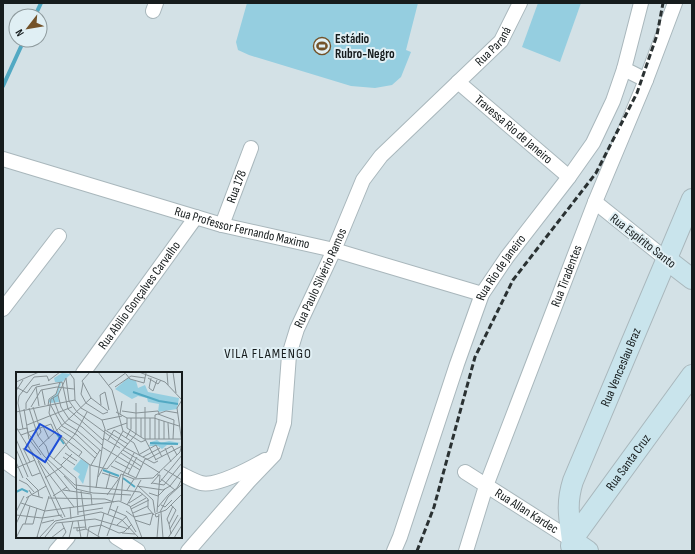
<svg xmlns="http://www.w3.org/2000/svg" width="695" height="554" font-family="'Sofia Sans Condensed',sans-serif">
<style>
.green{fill:#95cee0}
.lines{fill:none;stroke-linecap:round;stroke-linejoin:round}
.stream{stroke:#52a9c3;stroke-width:4}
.street-casing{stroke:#a9b7bc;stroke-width:16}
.secondary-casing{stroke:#a9b7bc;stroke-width:22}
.street{stroke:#fff;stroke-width:14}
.secondary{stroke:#c9e4ec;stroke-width:20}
.rail{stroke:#2a3132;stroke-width:3;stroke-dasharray:6 3;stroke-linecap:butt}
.labels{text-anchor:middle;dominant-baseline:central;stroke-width:4;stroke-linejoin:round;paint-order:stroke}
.poi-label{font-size:13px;font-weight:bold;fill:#161c1d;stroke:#e0eff4;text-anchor:start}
.street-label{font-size:13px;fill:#161c1d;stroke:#e0eff4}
.neighbourhood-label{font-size:14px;letter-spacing:1px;fill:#161c1d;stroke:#e0eff4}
.inset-river{fill:none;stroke:#52a9c3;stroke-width:2}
.inset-road{fill:none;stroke:#879296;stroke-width:1}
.view{fill:#1d4ed8;fill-opacity:0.15;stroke:#1d4ed8;stroke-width:2}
.inset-edge{fill:none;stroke:#161c1d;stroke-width:2}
</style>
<rect width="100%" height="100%" fill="#d3e1e6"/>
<g class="green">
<path d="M247,3h171l-12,47 5,2 -10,25 -9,8 -17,3 -24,-2 -102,-31 -11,-5 -2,-8z"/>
<path d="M538,3h43l-21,59 -38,-15z"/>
</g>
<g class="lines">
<g class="stream">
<path d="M35,16l6,-13"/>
<path d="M3,86l21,-46"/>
</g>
<g class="street-casing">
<g id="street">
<path d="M153,11l3,-8"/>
<path d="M624,69l22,11"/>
<path id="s1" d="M458,82l111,95"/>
<path id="s2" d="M3,159l219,66 112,25 148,44"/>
<path d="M595,202l71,57"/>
<path id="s3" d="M222,225l29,-77"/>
<path d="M3,309l56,-73"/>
<path id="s4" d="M83,373l113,-156"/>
<path d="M3,460l14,10"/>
<path id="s5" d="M465,472l107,68"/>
<path d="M181,474c6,3 13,7 20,9 15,4 50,-15 64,-23"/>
<path d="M116,537l22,14"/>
<path d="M56,551l12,-14"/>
<path id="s6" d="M188,551l61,-70 25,-26 10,-32 5,-68 8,-26 37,-79 29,-70 18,-24 120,-115 19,-38"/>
<path id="s7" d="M394,551l6,-14 57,-173 25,-70 25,-37 62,-80 24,-34 20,-42 11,-32 17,-66"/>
<path id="s8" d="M466,551l20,-65 109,-284 51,-122 29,-77"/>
</g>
</g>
<g class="secondary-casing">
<g id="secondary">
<path d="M666,259l26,20"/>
<path id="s9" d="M572,540c-3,-23 -6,-37 1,-59l119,-282"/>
<path d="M572,540l16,11"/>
<path id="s10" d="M571,546l1,-6 120,-165"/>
</g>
</g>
<use href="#street" class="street"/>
<use href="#secondary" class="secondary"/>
<path class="rail" d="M417,551l17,-44 41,-150 38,-77 83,-107 41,-80 20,-58 6,-32"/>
</g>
<defs>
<g id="stadium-ring" transform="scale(0.9)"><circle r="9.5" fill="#e0eff4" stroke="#735229" stroke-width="1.5"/><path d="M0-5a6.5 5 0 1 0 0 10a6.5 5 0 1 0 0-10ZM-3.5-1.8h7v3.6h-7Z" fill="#735229"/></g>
</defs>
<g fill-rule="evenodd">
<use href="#stadium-ring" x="322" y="46"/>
</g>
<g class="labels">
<g class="poi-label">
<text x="335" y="39">Estádio<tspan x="335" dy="15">Rubro-Negro</tspan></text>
</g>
<g class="street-label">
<text stroke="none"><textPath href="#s6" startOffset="608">Rua Paraná</textPath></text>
<text stroke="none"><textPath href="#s1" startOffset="73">Travessa Rio de Janeiro</textPath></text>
<text stroke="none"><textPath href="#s3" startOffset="41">Rua 178</textPath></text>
<text stroke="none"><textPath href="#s2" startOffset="249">Rua Professor Fernando Maximo</textPath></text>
<text transform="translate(643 241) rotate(38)">Rua Espírito Santo</text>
<text stroke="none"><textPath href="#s7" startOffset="304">Rua Rio de Janeiro</textPath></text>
<text stroke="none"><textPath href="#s8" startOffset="293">Rua Tiradentes</textPath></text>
<text stroke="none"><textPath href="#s6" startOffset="314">Rua Paulo Silvério Ramos</textPath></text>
<text stroke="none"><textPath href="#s4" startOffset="96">Rua Abilio Gonçalves Carvalho</textPath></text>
<text stroke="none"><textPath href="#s9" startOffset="183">Rua Venceslau Braz</textPath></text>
<text stroke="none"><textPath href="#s10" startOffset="102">Rua Santa Cruz</textPath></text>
<text stroke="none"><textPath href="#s5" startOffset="73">Rua Allan Kardec</textPath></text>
</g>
<g class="neighbourhood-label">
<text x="268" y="353">VILA FLAMENGO</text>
</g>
</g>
<g transform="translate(16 372)">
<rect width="166" height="166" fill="#d3e1e6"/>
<path d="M46,1l9,1 -10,9 -3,12 1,7 -9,1 -2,-2 8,-7 4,-12h-5l-1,-4zM112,6l8,3 2,7 7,-3 3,7 31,6 -2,11 -19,3 1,-8 -11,-2 -1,-4 -9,-2 -6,3 -17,-10zM141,68l4,3 8,-2 12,2 -14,2 -5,4 -4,-3h-9l2,-4zM65,87l8,5 -6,20 -5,-7 2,-3 -7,-5z" fill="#95cee0"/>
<path class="inset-river" d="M117,20l26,9 19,3M41,62l7,10M134,71l28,1M87,98l16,6M107,106l12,9M0,120l6,-3 6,3"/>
<path class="inset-road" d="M53,0l5,7 1,21 6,8 21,12 20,-4M74,0l-8,9 9,17 17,13M82,0l14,18 11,41 18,11 5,-2M123,0l26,10 17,18M157,0l3,21M151,1l1,12M110,2l4,5 14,4 2,-10M132,6l10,6 3,-4M135,6l-2,10 4,3 4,-11M32,9l12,-9M0,10l23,-10M67,11l-2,11 5,9 17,11 5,-2M93,13l18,-13M0,15l11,6 5,-7 8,-2M20,15l3,19M99,15l16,-11 14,2M26,18l3,15M0,19l7,-11M42,23l3,12 8,12 13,8 20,18M37,26l6,16 6,9 13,8 23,20M34,32l12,22 15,9 20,19M85,33l-1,-10 5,-3 4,18M32,34l1,-7 7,-5 4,-12M15,35l10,-17 16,-3 17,2M17,35l8,25 -3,4M129,35v32l11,21M13,36l9,28 8,10 3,9 27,23 2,37M8,37l4,24 16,23 31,29 65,7 8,7v9l6,7M10,37v-6l10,-16 26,-5 6,27 35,31M106,39l14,2 22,-2 1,2M0,40l59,-12M100,40l11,6h27l25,8M104,42l2,-13M142,42l16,6 -1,19M111,46v10l17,11h37M125,46v19M134,46v21M143,48v19M148,49v18M152,51l1,16M11,53l45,-18M27,54l6,13M0,55l11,18M7,57l-5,-26 1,-7 15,-19 13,-1 2,5M43,57l15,10 21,19M2,58l9,-2 2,11 12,16M89,58l23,14M91,58l20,-7M5,63l30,-11 4,9M45,64l21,16 -3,4M87,66l17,10M110,66l5,-9v-11M0,67l16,37 8,-3M139,67v-24l11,-4 12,2M92,68l6,-10 20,13 6,13M10,72l48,63M12,73l31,70 4,3M23,75l52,-49M86,75l38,23M7,76l7,14M149,76l6,14M0,77l12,28M107,78l37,23M49,81l12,8M105,81l21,14M124,82l16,-9 6,12M47,85l12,8M127,85l17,-9M38,87l21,-25 12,-22M132,87l24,-13 5,9M139,88l27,-14M22,89l27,56M30,89l24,30M99,89l15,8M0,90l7,16M45,93l11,-11M74,93l-21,-16 -12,-18 -8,-18 2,-14 7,-4 8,-17 3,23 8,11 49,36 28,15 4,-2M74,93l17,4 29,-35v-31M74,93v27M75,93l9,-15M95,94l25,12 9,-19h3M0,96l19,-8M148,97l18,11M86,101l16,5M112,102l9,-17M48,104l12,13 17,4 38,2M82,105l25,-46M10,106l12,12 1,7M29,106l18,-12M145,107l14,11M3,108l8,4 7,8M144,110l22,-27M136,111l12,2 18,-22M135,112l8,-9M121,114l26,4 7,-4 12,-15M122,114l15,14 2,13M80,116l9,-59 -3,-9M90,117l4,-16M13,118l3,5 11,3M47,118l28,4 1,11M111,118l7,-11M65,119l5,38 15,9M133,121l9,3 7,-7M91,123l13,-18M37,124l14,-9M10,126l20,-12M32,126l57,1 9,3M105,129l2,-26 11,-22M5,131l24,8M113,131l14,-9M111,133l14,-25M145,133l4,2 7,-7M54,135l1,12M114,135l16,-9M142,135l10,-12 9,-7 5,-9M94,137l16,7 10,16M115,137l18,-9M29,139l74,-10 11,5 12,32M110,139l8,6 18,-4M0,140l8,-16M62,140l25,-4M141,140l3,-37h-3M144,140l8,-15 13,-12M145,140l2,26M117,141l15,-7M92,142l13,-40 13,5 19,-1 27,-26 2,-9 -5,-35 5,-8M0,143l26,3M143,144l-3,1 -1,-3 11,-4 16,-16M26,146l20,-3M119,148l15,5 3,-12M62,149l3,17M26,151l12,-3M40,151l39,-4 34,10M46,151l4,9 -4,6M0,152l13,-28M7,152h10l4,-16M9,152l5,-18M153,152l-2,-5 6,-13M85,153l18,8 5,-1 8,-8M101,153l10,-9M57,156l13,-1M61,156v3l9,-2M154,157l8,-14M106,161l13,1M155,162l-2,-10 7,-14 -5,-5M21,164l2,2 16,-17 46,-9 21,8 17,18M82,164l6,-23M91,164l11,-30M21,165l12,-41M29,165l11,-14M0,166l7,-14M35,166l13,-10M53,166l4,-17M71,166l2,-11 13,-2M141,166l2,-24M152,166l14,-22M158,166l8,-13"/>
<path class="view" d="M24,52l21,12 -16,26 -20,-13z"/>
<rect width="166" height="166" class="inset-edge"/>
</g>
<rect width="695" height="554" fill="none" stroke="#161c1d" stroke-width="8"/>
<g transform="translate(28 28) rotate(239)"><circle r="19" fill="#e0eff4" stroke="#8f9b9e"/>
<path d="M0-3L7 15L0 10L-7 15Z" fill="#735229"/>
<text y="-6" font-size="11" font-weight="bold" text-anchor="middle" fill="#161c1d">N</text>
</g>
</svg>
